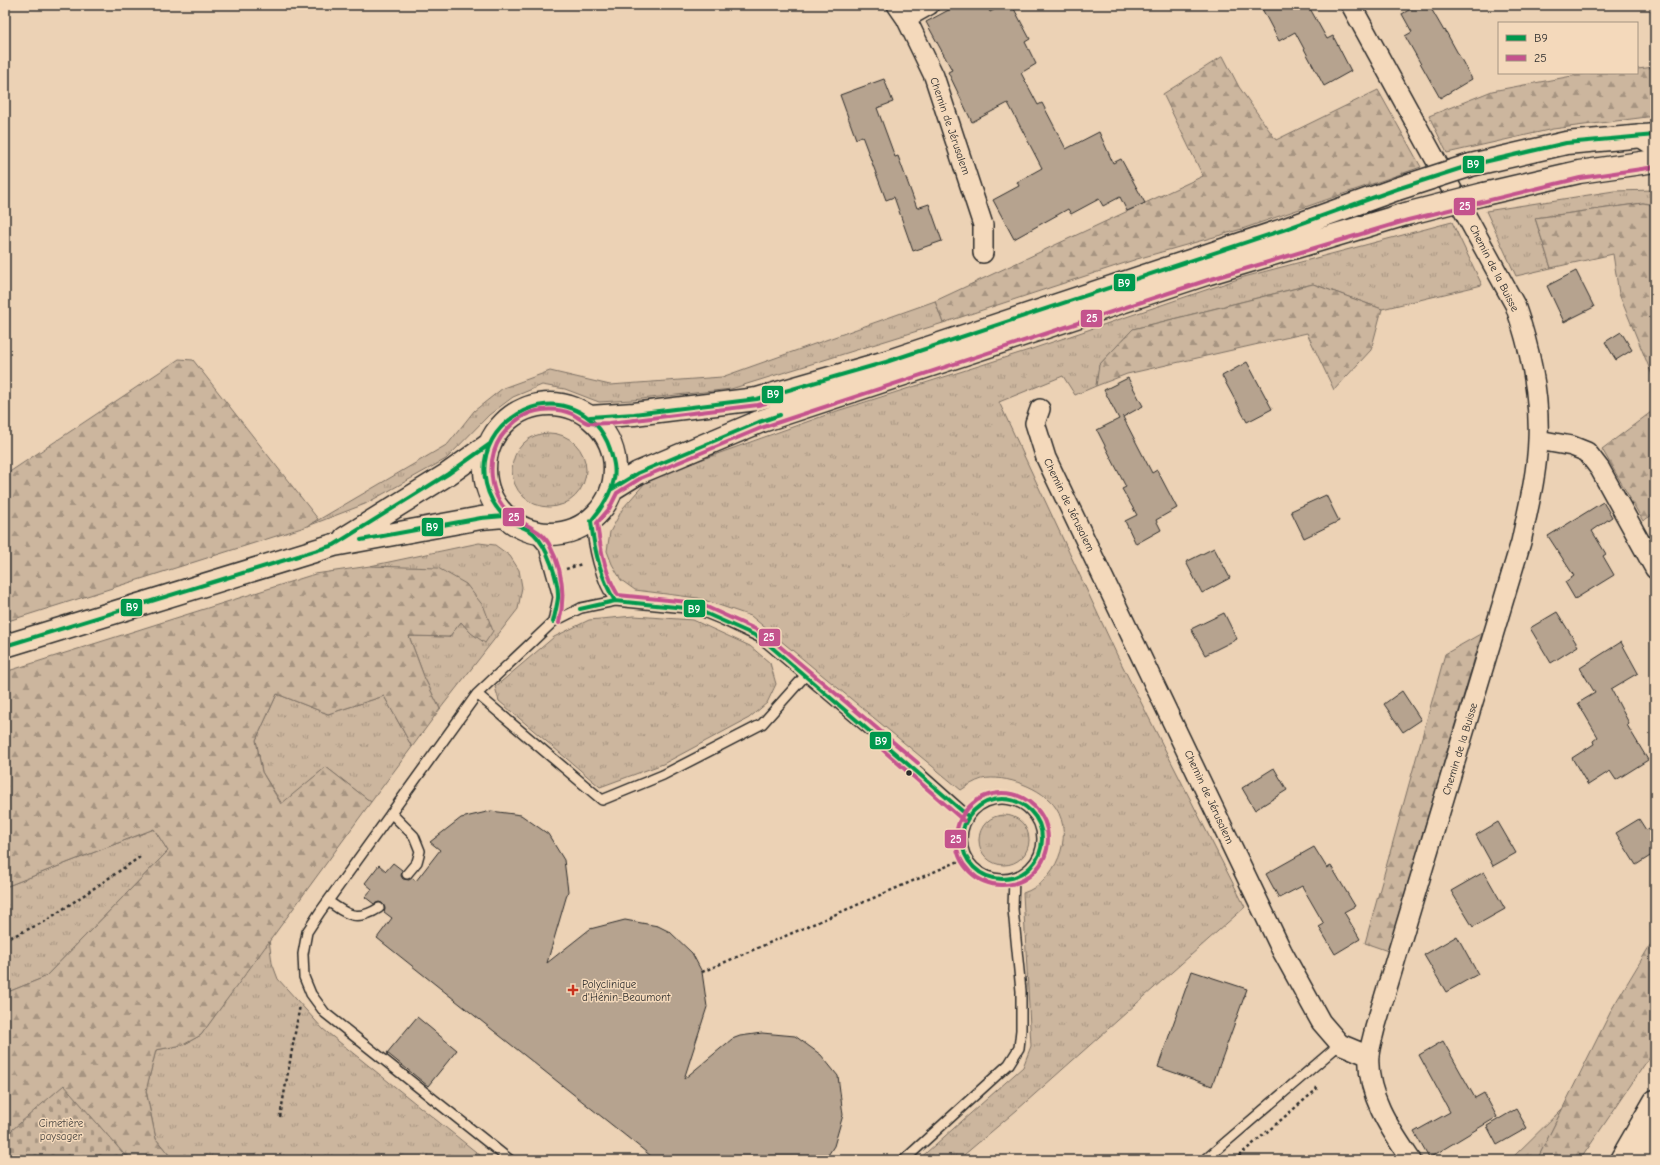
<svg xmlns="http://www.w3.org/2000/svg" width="1660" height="1165" viewBox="0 0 1660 1165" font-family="'Comic Neue',sans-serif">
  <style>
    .grass { fill: url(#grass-tufts); stroke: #7c7064 }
    .forest { fill: url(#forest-firs); stroke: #7c7064 }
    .cemetery { fill: url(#cemetery-stones); stroke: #7c7064 }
    .building { fill: #b6a38f; stroke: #2b2b2b }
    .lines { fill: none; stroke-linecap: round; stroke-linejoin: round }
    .service-casing { stroke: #2b2b2b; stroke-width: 12 }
    .minor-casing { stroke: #2b2b2b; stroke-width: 22 }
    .secondary-casing { stroke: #2b2b2b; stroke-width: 25 }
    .motorway-casing { stroke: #2b2b2b; stroke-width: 25 }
    .path { stroke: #2b2b2b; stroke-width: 2.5; stroke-dasharray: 3 3; stroke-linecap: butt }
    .service { stroke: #f4d9bb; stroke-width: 9 }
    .minor { stroke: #f4d9bb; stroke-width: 19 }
    .secondary { stroke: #f4d9bb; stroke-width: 22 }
    .motorway { stroke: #f4d9bb; stroke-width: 22 }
    .secondary-bridge-casing { stroke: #2b2b2b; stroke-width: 25; stroke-linecap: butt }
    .secondary-bridge { stroke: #f4d9bb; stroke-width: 22 }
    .bus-1-casing { stroke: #f4d9bb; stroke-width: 7 }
    .bus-2-casing { stroke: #f4d9bb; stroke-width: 7 }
    .bus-1 { stroke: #00984d; stroke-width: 4 }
    .bus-2 { stroke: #c4538d; stroke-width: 4 }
    .bus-dot { fill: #2b2b2b; stroke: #f4d9bb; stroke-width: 1.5 }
    .poi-dot { fill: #c8321e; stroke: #f4d9bb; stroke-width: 1.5 }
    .labels { text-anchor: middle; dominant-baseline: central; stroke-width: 3; stroke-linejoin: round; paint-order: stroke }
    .street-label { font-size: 11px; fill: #2b2b2b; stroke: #f4d9bb }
    .poi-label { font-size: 11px; fill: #2b2b2b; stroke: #f4d9bb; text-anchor: start }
    .park-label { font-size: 11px; fill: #4b4742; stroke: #f4d9bb }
    .line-badge { stroke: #f4d9bb; stroke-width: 1.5 }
    .badge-label { font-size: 11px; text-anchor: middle; font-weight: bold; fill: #fff }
  </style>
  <defs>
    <pattern id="grass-tufts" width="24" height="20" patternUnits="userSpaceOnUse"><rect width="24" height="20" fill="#ccb69e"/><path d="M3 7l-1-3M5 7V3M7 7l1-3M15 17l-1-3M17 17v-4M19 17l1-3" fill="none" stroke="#a69481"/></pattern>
    <pattern id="forest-firs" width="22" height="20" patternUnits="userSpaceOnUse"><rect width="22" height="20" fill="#ccb69e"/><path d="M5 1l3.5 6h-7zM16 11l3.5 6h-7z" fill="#a69481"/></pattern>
    <pattern id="cemetery-stones" width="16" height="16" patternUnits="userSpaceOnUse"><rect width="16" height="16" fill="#ccb69e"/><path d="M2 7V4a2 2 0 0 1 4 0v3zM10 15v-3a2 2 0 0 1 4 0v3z" fill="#a69481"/></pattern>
  </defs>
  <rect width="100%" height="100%" fill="#ecd2b5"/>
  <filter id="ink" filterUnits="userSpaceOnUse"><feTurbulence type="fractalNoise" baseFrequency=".025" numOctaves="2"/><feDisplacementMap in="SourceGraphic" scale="8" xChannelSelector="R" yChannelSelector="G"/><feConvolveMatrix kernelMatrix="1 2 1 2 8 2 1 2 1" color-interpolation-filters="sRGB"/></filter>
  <g filter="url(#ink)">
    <path class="grass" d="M1655 190V205L1643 203 1535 218 1551 268 1516 276 1486 211 1614 191Z
      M1452 222 1482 285 1382 309 1313 284 1133 329 1099 365 1096 386 1075 395 1063 376 999 402 1117 655 1245 907 1017 1110 958 1160H918L1023 1067 1031 1046 1023 893C1055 883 1075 837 1056 808 1043 788 1005 774 982 779 975 781 967 786 961 790L751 616 698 598 635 590 621 580 612 564 607 551 610 532 623 508 645 483 675 469 840 410 1029 350 1244 277Z
      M935 301 943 323 731 389 632 400 599 402 565 389 542 385 513 397 489 415 446 459 365 504 308 526 448 444 474 411 503 388 550 371 610 385 722 377Z
      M512 470a37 37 0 1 1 74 0a37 37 0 1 1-74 0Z
      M479 543 495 545 510 556 519 570 522 587 518 609 440 709 425 679 409 636 449 637 461 622 471 633 493 631 370 566Z
      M634 616 693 620 750 646 770 663 776 684 767 703 749 718 663 764 600 787 499 701 495 687 554 637 589 620Z
      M277 694 328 714 384 696 412 747 371 802 326 767 282 804 262 772 256 740Z
      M979 840a25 25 0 1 1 50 0a25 25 0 1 1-50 0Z
      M154 829 168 851 45 977 8 992 5 991V887Z
      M269 939 272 963 278 979 323 1029 486 1160H173L156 1139 146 1090 156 1050 183 1045 201 1035Z
      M1563 1108 1537 1160H1510Z"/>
    <path class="forest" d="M1223 56 1239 87 1276 140 1378 90 1421 167 1242 229 1137 259 943 323 935 301 1203 176 1163 94Z
      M1655 67V116L1553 129 1447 153 1429 116 1492 91 1588 73H1637V69Z
      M1643 203 1655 205V382L1619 294 1613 254 1551 268 1535 218Z
      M1313 284 1382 309 1371 350 1334 390 1307 333 1127 374 1096 386 1099 365 1133 329Z
      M179 359 193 360 318 519 308 526 5 622V475Z
      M1655 409V513L1643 521 1602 449Z
      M370 566 438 568 466 584 484 607 493 631 485 643 471 633 461 622 449 637 409 636 425 679 440 709 412 747 384 696 328 714 277 694 256 740 262 772 281 804 326 767 371 802 201 1035 183 1045 156 1050 146 1091 156 1139 173 1160H129L64 1086 5 1136V991L8 992 45 977 168 851 154 829 5 887V672L315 574Z
      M1482 633 1388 951 1365 943 1445 654Z
      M1655 937V1049L1580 1160H1537L1613 1007Z"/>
    <path class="cemetery" d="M64 1085 129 1160H5V1136Z"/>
    <path class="building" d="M958 5H987L990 12 1003 5H1012L1030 39 1025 42 1036 64 1021 73 1038 105 1042 103 1066 149 1099 132 1113 163 1121 159 1145 203 1127 211 1120 197 1103 206 1099 199 1071 214 1068 209 1014 239 993 200 1019 186 1017 182 1042 168 1008 103 972 122 948 72 952 70 926 22Z
      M1260 5H1308L1327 39 1333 36 1351 71 1324 86 1295 32 1279 41Z
      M1417 5H1429L1444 31 1445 30 1472 79 1440 98 1405 36 1412 32 1402 14Z
      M884 79 893 102 877 108 895 157 898 156 917 208 929 204 942 241 913 251 894 197 886 200 862 136 856 139 840 95Z
      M1576 271 1594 307 1564 322 1547 286Z
      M1621 332 1632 350 1616 360 1605 342Z
      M1247 362 1272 409 1247 422 1222 376Z
      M1128 378 1143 406 1123 417 1152 473 1157 470 1177 508 1156 520 1161 530 1136 544 1125 521 1137 515 1122 489 1126 487 1097 430 1119 419 1104 390Z
      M1326 495 1339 521 1304 538 1291 511Z
      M1603 502 1612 517 1592 531 1606 554 1603 556 1614 575 1575 599 1565 582 1574 576 1548 536Z
      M1214 548 1230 578 1202 593 1186 562Z
      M1557 612 1578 646 1551 663 1530 628Z
      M1224 613 1237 639 1205 655 1191 629Z
      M1621 642 1638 673 1611 689 1629 723 1627 725 1648 760 1616 780 1610 771 1588 785 1572 758 1594 744 1593 741 1598 737 1578 703 1595 693 1580 668Z
      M1402 691 1421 720 1403 732 1384 704Z
      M1274 768 1287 790 1255 810 1242 788Z
      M491 811 521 815 548 834 564 860 568 891 547 963 590 929 625 920 658 926 670 932 692 953 702 972 707 1007 684 1079 732 1039 740 1036 762 1033 795 1036 821 1055 838 1076 843 1115 834 1146 825 1160H656L377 938 392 918 384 912 385 908 382 903 379 902 374 904 365 897 372 889 365 883 379 865 386 871 393 863 402 870 401 876 403 879 409 880 412 878 416 881 440 850 430 842 461 818Z
      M1639 819 1646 830 1655 825V853L1636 865 1616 833Z
      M1498 822 1516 853 1493 866 1476 835Z
      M1314 847 1327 868 1331 866 1355 906 1344 912 1360 939 1335 954 1319 927 1324 924 1302 886 1279 898 1266 874Z
      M1484 872 1505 909 1473 927 1451 891Z
      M1457 936 1478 974 1446 992 1424 955Z
      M1192 971 1247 989 1212 1086 1158 1067Z
      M417 1017 457 1050 428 1086 387 1053Z
      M1443 1041 1475 1098 1484 1093 1497 1117 1429 1158 1414 1132 1450 1112 1419 1055Z
      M1516 1109 1527 1128 1497 1145 1487 1126Z"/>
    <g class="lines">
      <g class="service-casing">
        <path id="service" d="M591 521C593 545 600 581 615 601
          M532 533 544 547 558 597 553 622
          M477 694 602 800 663 775 762 724 804 677
          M962 839a40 40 0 1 1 80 0a40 40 0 1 1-80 0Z
          M391 813 414 836 420 851 417 862 407 874
          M328 901C347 915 357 922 379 908
          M510 1160 325 1013 311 994 304 977 303 954 307 932 320 912 477 694 553 622 581 608 615 601 696 609 723 620 761 638 914 768 968 816
          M904 1160 1009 1064 1019 1048 1021 1030V991L1013 909 1014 877
          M1205 1160 1340 1044"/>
      </g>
      <g class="minor-casing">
        <path id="minor" d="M897 5 906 18 934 76 983 225V253
          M1351 5 1515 305C1530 348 1540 394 1538 440 1537 474 1528 509 1521 542L1375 1028C1373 1037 1370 1046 1369 1055 1366 1094 1390 1129 1411 1160
          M906 18 929 5
          M1040 409 1035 423 1046 458 1282 951 1321 1022 1340 1044 1369 1056
          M1538 440 1572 446 1587 452 1600 469 1655 569"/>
      </g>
      <g class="secondary-casing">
        <path id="secondary" d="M1471 165 1566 143 1655 135
          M1484 194 1579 172 1655 161
          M485 469a65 65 0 1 1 130 0a65 65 0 1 1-130 0Z
          M590 417 634 414 757 399 886 362 1283 230 1397 189
          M612 489 638 473 759 422 1206 274 1406 214
          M345 538 448 474 490 444
          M5 646 334 545 481 518 504 516"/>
      </g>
      <g class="motorway-casing">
        <path id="motorway" d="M1641 136 1655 145
          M1621 1160 1655 1101
          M1639 1160 1655 1137"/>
      </g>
      <path class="path" d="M566 569 582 564
        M5 940 44 922 140 857
        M702 972 966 858
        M280 1117 300 1005
        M1234 1160 1316 1090 1317 1087"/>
      <use href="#service" class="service"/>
      <use href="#minor" class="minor"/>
      <use href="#secondary" class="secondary"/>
      <use href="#motorway" class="motorway"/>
      <g class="secondary-bridge-casing">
        <path id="secondary-bridge" d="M1397 189 1471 165
          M1406 214 1484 194"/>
      </g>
      <use href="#secondary-bridge" class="secondary-bridge"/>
      <g class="bus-1-casing">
        <path id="bus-1" d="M590 417 634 414 757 399 886 362 1283 230 1397 189 1471 165 1566 143 1655 135
          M612 489 638 473 759 422 780 415
          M361 540 481 518 504 516
          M580 609 615 601 696 609 761 638 968 816
          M553 622C555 614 557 606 558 598 559 581 547 546 534 534 528 528 517 526 510 521 485 502 477 468 492 440 498 429 508 420 518 414 554 392 597 410 610 449 613 459 616 468 614 479 611 495 601 509 591 521 594 549 600 577 615 601
          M5 646 334 545 448 474 490 444
          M962 839a40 40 0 1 1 80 0a40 40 0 1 1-80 0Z"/>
      </g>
      <g class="bus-2-casing">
        <path id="bus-2" d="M559 623C566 595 563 570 549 544 540 528 522 525 509 513 489 495 486 459 501 437 511 423 524 412 542 410 552 409 563 410 572 414 578 417 582 421 588 423 595 424 603 423 610 423L758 405 777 400
          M883 750 964 821
          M918 763 764 633 698 603 618 595C605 574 600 548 597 523L609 509 617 493 641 478 761 428 1208 280 1408 220 1580 178 1655 167
          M956 839a46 46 0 1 1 92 0a46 46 0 1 1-92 0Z"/>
      </g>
      <use href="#bus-1" class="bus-1"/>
      <use href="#bus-2" class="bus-2"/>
    </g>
  </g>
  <circle class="bus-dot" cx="909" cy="773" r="3.5"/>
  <path class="poi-dot" d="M571 984h4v4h4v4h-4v4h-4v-4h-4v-4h4z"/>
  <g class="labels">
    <g class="street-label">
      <text transform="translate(950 126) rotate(71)">Chemin de Jérusalem</text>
      <text transform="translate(1494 268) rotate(63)">Chemin de la Buisse</text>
      <text transform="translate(1069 505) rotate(64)">Chemin de Jérusalem</text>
      <text transform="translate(1460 749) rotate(-73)">Chemin de la Buisse</text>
      <text transform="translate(1209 797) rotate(65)">Chemin de Jérusalem</text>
    </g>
    <g class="poi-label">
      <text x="582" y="984">Polyclinique<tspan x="582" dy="13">d'Hénin-Beaumont</tspan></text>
    </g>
    <g class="park-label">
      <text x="61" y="1123">Cimetière<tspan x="61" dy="13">paysager</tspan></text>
    </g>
  </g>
  <g class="line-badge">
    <rect x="1462" y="155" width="23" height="19" rx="4" fill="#00984d"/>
    <rect x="1453" y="197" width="23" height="19" rx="4" fill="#c4538d"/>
    <rect x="1113" y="273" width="23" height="19" rx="4" fill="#00984d"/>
    <rect x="1080" y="309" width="23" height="19" rx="4" fill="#c4538d"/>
    <rect x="761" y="385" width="23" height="19" rx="4" fill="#00984d"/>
    <rect x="502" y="507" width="23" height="20" rx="4" fill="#c4538d"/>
    <rect x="421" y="517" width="23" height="20" rx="4" fill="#00984d"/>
    <rect x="120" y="598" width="23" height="19" rx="4" fill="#00984d"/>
    <rect x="683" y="599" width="23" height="19" rx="4" fill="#00984d"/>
    <rect x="758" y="628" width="23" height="19" rx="4" fill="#c4538d"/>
    <rect x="869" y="731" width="23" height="19" rx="4" fill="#00984d"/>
    <rect x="944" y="829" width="23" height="20" rx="4" fill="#c4538d"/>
  </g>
  <g class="badge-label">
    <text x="1473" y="168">B9</text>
    <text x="1465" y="210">25</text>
    <text x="1124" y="287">B9</text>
    <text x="1092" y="322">25</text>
    <text x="773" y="398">B9</text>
    <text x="514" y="521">25</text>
    <text x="432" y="531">B9</text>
    <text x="132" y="611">B9</text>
    <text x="694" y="613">B9</text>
    <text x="769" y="641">25</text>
    <text x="881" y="745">B9</text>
    <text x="956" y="843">25</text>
  </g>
  <rect width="1660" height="1165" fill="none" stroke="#f4d9bb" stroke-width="20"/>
  <rect x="10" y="10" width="1640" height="1145" fill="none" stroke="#2b2b2b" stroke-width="1.5" filter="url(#ink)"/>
  <rect x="1498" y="22" width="140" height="52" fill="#f4d9bb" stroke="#a49381"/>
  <rect x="1506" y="35" width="20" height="6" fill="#00984d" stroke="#a49381"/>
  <text x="1534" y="42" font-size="12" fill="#2b2b2b">B9</text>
  <rect x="1506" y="55" width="20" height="6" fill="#c4538d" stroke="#a49381"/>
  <text x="1534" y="62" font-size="12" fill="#2b2b2b">25</text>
</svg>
